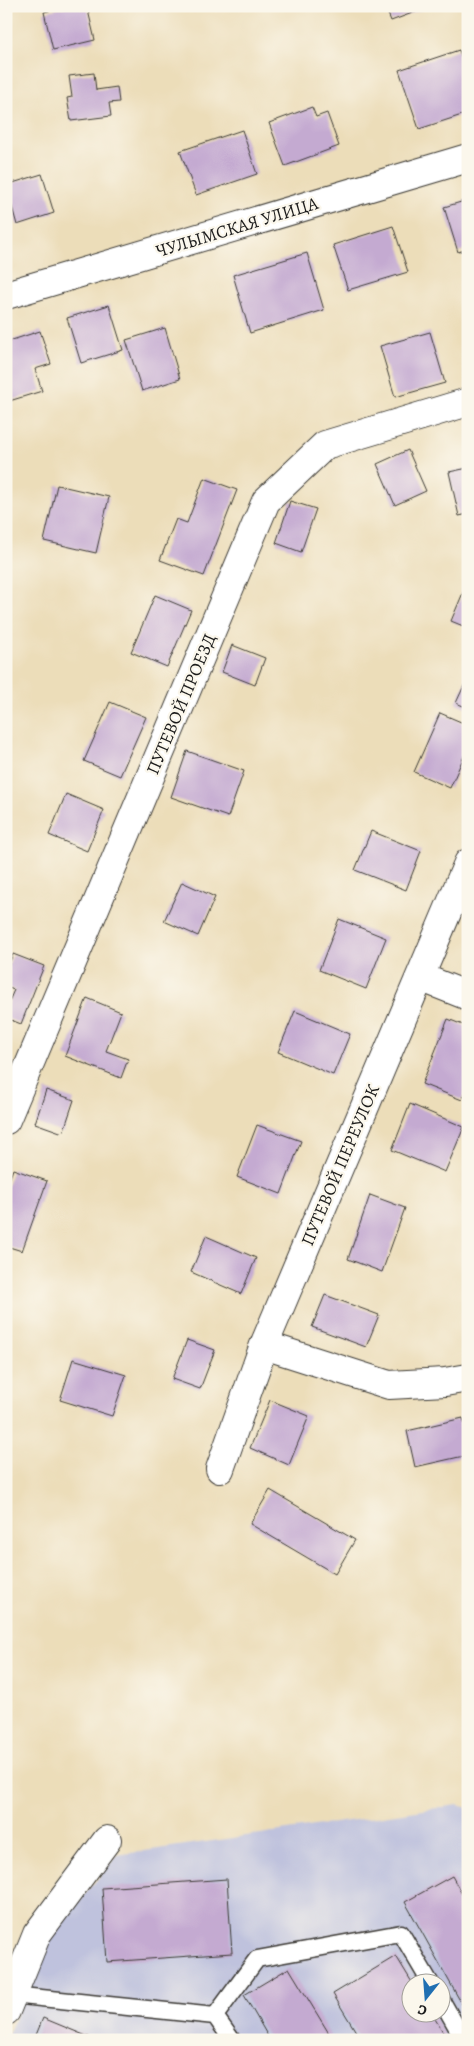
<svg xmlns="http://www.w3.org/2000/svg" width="474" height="2046" viewBox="0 0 474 2046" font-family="Alegreya,serif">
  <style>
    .industrial { fill: #bfc2dd; fill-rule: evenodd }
    .building { fill: #c4aad1 }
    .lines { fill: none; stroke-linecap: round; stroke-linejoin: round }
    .lane-casing { stroke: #3b3934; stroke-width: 19 }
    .street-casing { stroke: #3b3934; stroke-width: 30 }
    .lane { stroke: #fff; stroke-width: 16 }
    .street { stroke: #fff; stroke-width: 28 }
    .labels { text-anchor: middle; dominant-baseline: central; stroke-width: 4.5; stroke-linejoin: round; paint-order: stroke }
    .street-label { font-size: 18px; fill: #1c1c1c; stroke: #fbf7ec }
  </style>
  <rect width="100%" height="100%" fill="#fbf7ec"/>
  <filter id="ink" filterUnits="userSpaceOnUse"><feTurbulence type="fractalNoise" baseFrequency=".02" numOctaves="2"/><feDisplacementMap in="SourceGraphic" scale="10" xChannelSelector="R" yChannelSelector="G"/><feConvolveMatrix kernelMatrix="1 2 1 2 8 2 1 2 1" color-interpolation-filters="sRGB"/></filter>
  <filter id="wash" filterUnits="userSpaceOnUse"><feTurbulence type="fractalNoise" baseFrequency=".0096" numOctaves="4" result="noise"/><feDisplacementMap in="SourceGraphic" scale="20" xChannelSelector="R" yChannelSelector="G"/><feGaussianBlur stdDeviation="1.12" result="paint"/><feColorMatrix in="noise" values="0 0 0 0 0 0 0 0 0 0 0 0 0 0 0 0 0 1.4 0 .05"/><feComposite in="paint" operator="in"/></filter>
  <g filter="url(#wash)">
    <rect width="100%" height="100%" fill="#ecddb9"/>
    <path class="industrial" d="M457 1805 468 1808V2040H6L46 1942 117 1855ZM412 1984H442V2014H412Z"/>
    <g id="blocks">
      <path class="building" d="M69 6H87L95 40 53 50 44 12Z
        M385 6H431L391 21Z
        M459 50 468 77V113L419 129 399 70Z
        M94 73 96 90 117 87 119 102 109 103 111 116 71 121 67 98 72 97 69 76Z
        M312 107 316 117 327 113 339 146 285 166 269 123Z
        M242 130 257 174 196 195 180 151Z
        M42 174 54 213 17 225 6 185Z
        M468 200V249L458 252 444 207Z
        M393 226 408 272 348 290 333 245Z
        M307 253 324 310 250 333 233 275Z
        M109 305 123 350 81 363 67 318Z
        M165 328 180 379 142 391 126 340Z
        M40 331 51 364 35 369 42 391 6 402V342Z
        M430 332 445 383 395 397 380 346Z
        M408 450 426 491 395 505 377 464Z
        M468 468V514L459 516 449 472Z
        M204 478 237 490 204 576 160 560 176 519 187 523Z
        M57 485 109 497 96 553 44 541Z
        M290 501 316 509 301 552 276 543Z
        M468 581V628L451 621Z
        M155 595 191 610 167 667 131 652Z
        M232 645 265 658 255 685 222 672Z
        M468 677V708L456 703Z
        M110 702 146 717 120 776 84 761Z
        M440 713 468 725V747L450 788 414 772Z
        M187 751 244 771 228 817 171 797Z
        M66 794 104 810 87 851 49 835Z
        M371 831 421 851 406 890 355 870Z
        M182 882 215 897 198 936 164 921Z
        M339 919 386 938 366 989 319 970Z
        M13 954 44 966 21 1024 6 1018V1008L14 990 6 987V971Z
        M87 998 121 1012 106 1051 128 1059 121 1078 65 1056Z
        M295 1011 350 1034 333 1075 278 1052Z
        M448 1019 468 1027V1086L462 1100 422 1084Z
        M46 1090 74 1100 63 1133 35 1123Z
        M410 1104 464 1127 445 1172 392 1150Z
        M257 1125 301 1141 281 1194 237 1177Z
        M13 1169 47 1181 22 1251 6 1246V1189Z
        M370 1195 405 1208 382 1272 348 1259Z
        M206 1236 256 1258 241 1294 191 1272Z
        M325 1295 379 1315 366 1347 312 1327Z
        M6 1307 11 1308 7 1322H6Z
        M187 1340 215 1350 200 1389 172 1379Z
        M73 1359 126 1375 112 1416 60 1400Z
        M270 1400 309 1416 289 1465 250 1448Z
        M463 1418 468 1438V1455L415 1467 407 1431Z
        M270 1490 355 1540 335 1574 250 1524Z
        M452 1876 468 1905V2015L405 1902Z
        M227 1879 232 1953 107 1962 102 1888Z
        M396 1956 413 1984H412V2014H432L448 2040H361L333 1994Z
        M289 1968 333 2040H270L244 1995Z
        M43 2018 96 2040H34Z"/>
    </g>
  </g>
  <g filter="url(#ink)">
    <use href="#blocks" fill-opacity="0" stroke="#3b3934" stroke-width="1"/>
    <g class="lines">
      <g class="lane-casing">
        <path id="lane" d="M12 1995 215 2016 232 2040
          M442 2001 464 2040
          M215 2016 257 1959 401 1933 431 1984"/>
      </g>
      <g class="street-casing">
        <path id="street" d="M6 295 468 158
          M420 977 468 996
          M6 1120 266 501 325 445 468 402
          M264 1345 389 1385 445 1382 468 1378
          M220 1469 264 1345 468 863
          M6 2011 37 1934 107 1840"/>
      </g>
      <use href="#lane" class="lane"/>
      <use href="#street" class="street"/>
    </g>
  </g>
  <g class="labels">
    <g class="street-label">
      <text transform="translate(237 227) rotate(-17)">ЧУЛЫМСКАЯ УЛИЦА</text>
      <text transform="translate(181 704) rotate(-67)">ПУТЕВОЙ ПРОЕЗД</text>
      <text transform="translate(340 1165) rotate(-67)">ПУТЕВОЙ ПЕРЕУЛОК</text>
    </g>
  </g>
  <rect width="474" height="2046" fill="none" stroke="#fbf7ec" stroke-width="25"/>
  <g transform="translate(426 1998) rotate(197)"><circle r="24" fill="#fbf7ec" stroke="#a29f99"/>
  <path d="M0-4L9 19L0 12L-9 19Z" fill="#1f6fb2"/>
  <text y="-8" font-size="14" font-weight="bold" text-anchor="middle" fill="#1c1c1c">С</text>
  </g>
</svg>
